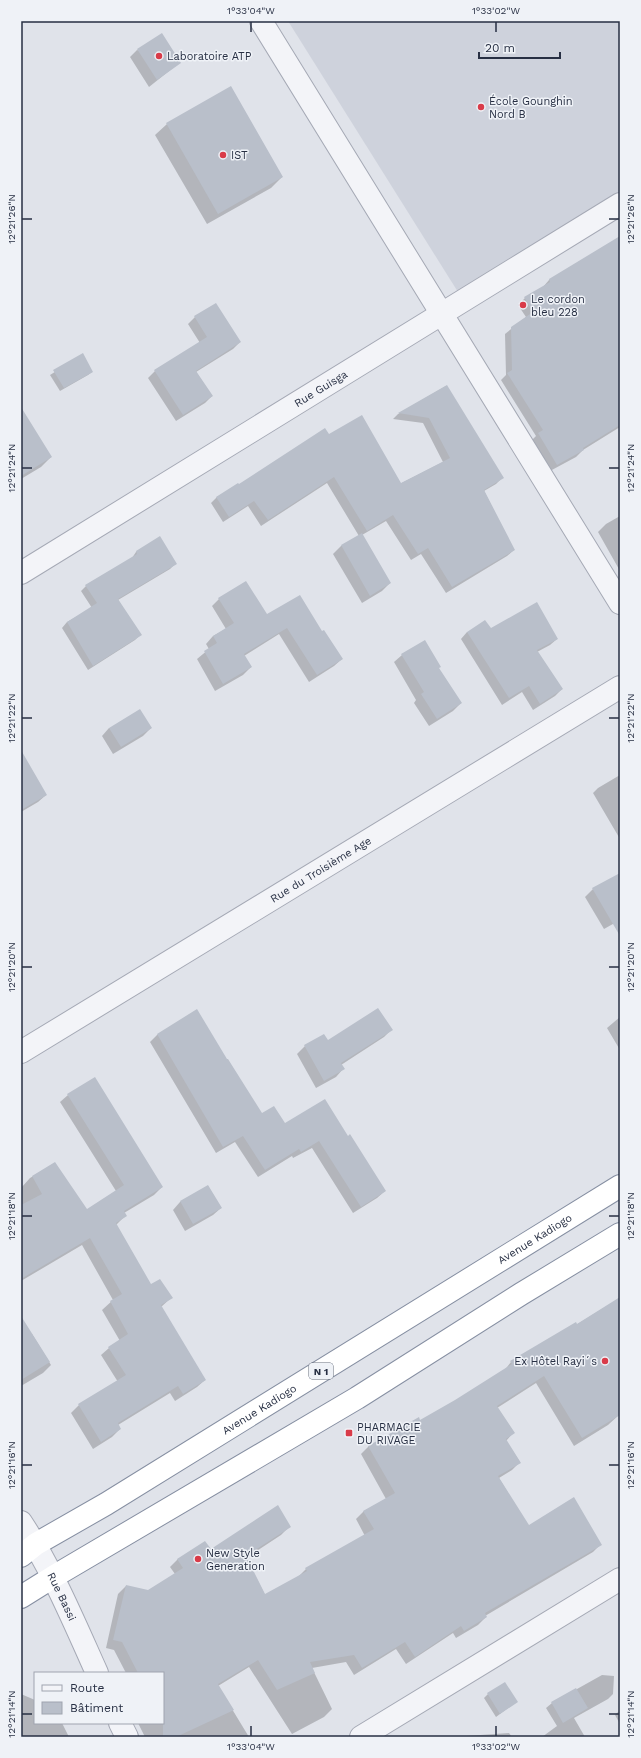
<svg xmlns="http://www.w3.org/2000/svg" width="641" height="1758" viewBox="0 0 641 1758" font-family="'Work Sans',sans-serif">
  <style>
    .built { fill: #ced2dc }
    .shadow { fill: #0003 }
    .building { fill: #b9bfca }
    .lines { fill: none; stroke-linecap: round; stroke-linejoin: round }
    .minor-casing { stroke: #a5a9b5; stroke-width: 24 }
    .trunk-casing { stroke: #868fa2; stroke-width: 24 }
    .minor { stroke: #f3f4f8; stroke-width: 22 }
    .trunk { stroke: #fff; stroke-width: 22 }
    .ticks { fill: none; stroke: #272f43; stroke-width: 1.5 }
    .poi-dot { fill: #d93b49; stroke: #eff2f7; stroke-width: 1.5 }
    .labels { text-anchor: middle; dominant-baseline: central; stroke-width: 3; stroke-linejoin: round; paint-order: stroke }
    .shield { fill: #eff2f7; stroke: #636a79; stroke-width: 1 }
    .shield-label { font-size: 10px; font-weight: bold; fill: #272f43 }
    .poi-label { font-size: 11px; fill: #272f43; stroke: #eff2f7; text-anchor: start }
    .street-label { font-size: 11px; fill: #272f43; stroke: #eff2f7 }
    .neatline { fill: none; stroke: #272f43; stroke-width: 1.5 }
    .ticks-label { font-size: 10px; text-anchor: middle; fill: #272f43 }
  </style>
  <rect width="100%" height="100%" fill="#e0e3ea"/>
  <path class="built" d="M288 21H620V193L458 292Z"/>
  <path class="shadow" d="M137 50 179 63 149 87 130 57Z
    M167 124 282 177 271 188 207 224 155 135Z
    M620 237V427L583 450 576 457 550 471 532 440 536 436 501 380 506 375 505 334 526 317 518 305 525 298 543 287 549 280Z
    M195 317 240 342 233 349 196 372 212 396 205 403 176 421 148 378 155 371 200 343 188 324Z
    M82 355 92 372 88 375 60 391 50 375Z
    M446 386 502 478 496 484 484 491 514 550 507 556 446 593 421 554 411 560 386 521 362 535 390 583 382 591 362 603 333 554 341 546 359 536 327 483 261 526 248 506 223 522 211 503 217 497 328 435 400 484 443 462 423 423 393 419 398 414Z
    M21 435 51 457 41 467 21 479Z
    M620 516V571L598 532 606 524Z
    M159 538 175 564 170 569 118 600 140 635 135 640 88 670 62 628 67 622 92 608 81 591 86 586 132 558 136 552Z
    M219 599 321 632 342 659 334 666 309 682 279 634 244 656 251 667 243 675 215 691 197 659 209 649 206 644 213 636 226 629 212 606Z
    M467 632 557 639 550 645 537 652 562 689 555 696 533 710 522 692 502 705 461 639Z
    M402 655 438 668 461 703 453 711 429 726 414 703 416 700 394 662Z
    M109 728H151L143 736 113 754 102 736Z
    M21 758 46 795 38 802 21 812Z
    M620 775V839L593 793 598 788Z
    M620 874V920L604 929 585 897 593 889Z
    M197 1011 227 1061 262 1115 285 1124 347 1137 385 1191 377 1198 353 1213 312 1148 293 1158 292 1156 258 1177 235 1142 216 1153 150 1042 157 1035Z
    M620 1017V1050L607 1028Z
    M391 1030 384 1037 341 1065 343 1069 336 1077 316 1088 297 1054 305 1046Z
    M68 1095 162 1187 154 1195 124 1213 126 1215 116 1225 150 1286 171 1298 161 1307 205 1380 197 1387 175 1401 170 1393 118 1425 120 1429 112 1437 93 1449 71 1413 79 1405 118 1382 101 1355 109 1348 120 1341 102 1310 113 1300 82 1245 21 1281V1188L30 1178 55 1163 86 1211 116 1191 60 1102Z
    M208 1186 221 1208 213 1215 185 1231 173 1210 180 1202Z
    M620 1298V1414L608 1425 574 1446 536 1383 497 1408 513 1433 506 1441 520 1462 512 1470 499 1478 528 1526 601 1544 593 1552 485 1616 486 1617 478 1625 456 1638 453 1633 406 1664 396 1649 354 1675 346 1662 312 1668 332 1709 324 1717 292 1734 249 1667 218 1686 249 1737H145L138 1723H163V1673H126L114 1650 106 1648 118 1594 126 1586 148 1591 175 1574 170 1567 178 1559 289 1527 281 1535 246 1558 265 1595 298 1577 306 1569 365 1536 356 1519 364 1511 386 1499 361 1454 369 1446 420 1421 455 1401 504 1371 511 1362 576 1325Z
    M32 1334 51 1365 43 1373 21 1386V1337Z
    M602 1675 614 1676 613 1694 608 1699 574 1718 585 1737H542L557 1726 546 1708 552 1703Z
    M21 1694 35 1700V1723H62L69 1737H21Z
    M488 1694 516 1702 496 1717 484 1698Z
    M620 1710V1724L615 1715Z
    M509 1733 512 1737H465L466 1736Z"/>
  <path class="building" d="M162 33 181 63 157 80 137 49Z
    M231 86 283 177 218 214 166 123Z
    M620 236V425L583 448 584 450 557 465 538 433 543 430 507 373 512 370 511 327 533 312 524 297 550 282 549 279Z
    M216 303 241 342 196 371 213 396 183 415 154 370 207 337 194 316Z
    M83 353 93 372 64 388 53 370Z
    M447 385 504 478 484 490 515 550 452 587 428 548 418 554 393 515 367 531 334 477 268 520 254 501 229 517 216 497 238 483 239 484 325 428 329 434 362 415 401 483 450 458 429 418 398 413Z
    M21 407 52 457 21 476Z
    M362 533 391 583 370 596 341 545Z
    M160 536 177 564 118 599 142 635 93 666 67 622 97 603 85 585 137 554 136 551Z
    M246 581 267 614 300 595 322 631 324 630 343 659 317 675 287 628 244 654 252 667 223 684 204 651 217 643 213 636 234 623 218 598Z
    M537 602 558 639 537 650 563 689 540 704 529 686 509 698 467 632 485 620 491 628Z
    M425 640 441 667 439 668 462 703 437 719 421 694 424 692 401 654Z
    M140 709 152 728 121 747 109 728Z
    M21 750 47 795 21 810Z
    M620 873V936L592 888Z
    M378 1008 393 1030 341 1063 345 1069 324 1081 304 1045 324 1034 328 1040Z
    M197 1009 227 1059H228L262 1113 274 1106 285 1123 325 1099 348 1136 350 1134 386 1191 361 1207 319 1141 301 1152 299 1149 265 1170 243 1136 223 1147 157 1034Z
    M95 1077 163 1187 124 1211 127 1216 116 1223 151 1284 160 1279 173 1298 161 1305 206 1380 183 1394 178 1386 118 1423 121 1429 101 1442 78 1404 126 1375 108 1347 128 1334 110 1301 122 1294 90 1238 21 1279V1205L42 1194 32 1176 55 1162 87 1209 124 1185 67 1094Z
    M208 1185 222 1208 193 1224 180 1201Z
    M620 1297V1415L582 1438 544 1376 497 1406 515 1433 506 1439 521 1463 498 1476 529 1525 574 1497 602 1545 485 1613 487 1617 464 1631 461 1626 415 1657 405 1642 362 1668 354 1655 310 1662 315 1673 277 1690 258 1660 218 1684 234 1710 176 1737H163V1673H138L122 1642 113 1640 126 1585 148 1590 183 1568 177 1559 205 1541 211 1549 278 1505 291 1527 246 1556 265 1594 307 1571 305 1568 374 1529 363 1511 395 1493 368 1446 419 1417 420 1420 455 1400 512 1364 510 1361 576 1322 577 1324Z
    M21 1316 50 1362 21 1380Z
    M505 1682 518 1702 500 1714 487 1693Z
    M576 1688 588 1708 563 1723 551 1702Z"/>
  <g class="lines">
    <g class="minor-casing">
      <g id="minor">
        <path d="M261 21 620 603"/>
        <path id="s1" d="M21 573 620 204"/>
        <path id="s2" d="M21 1052 620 687"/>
        <path id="s3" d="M21 1522C52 1569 74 1622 97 1673"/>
        <path d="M120 1723 127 1737"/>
        <path d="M361 1737 620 1579"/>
      </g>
    </g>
    <g class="trunk-casing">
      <g id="trunk">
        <path id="s4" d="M21 1556 36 1544 106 1504 620 1186"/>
        <path d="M21 1597 53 1577 357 1398 521 1294 620 1234"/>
      </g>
    </g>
    <use href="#minor" class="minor"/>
    <use href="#trunk" class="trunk"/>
  </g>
  <path class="ticks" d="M251 22V32M496 22V32M22 219H32M609 219H619M22 468H32M609 468H619M22 718H32M609 718H619M22 967H32M609 967H619M22 1216H32M609 1216H619M22 1465H32M609 1465H619M22 1714H32M609 1714H619M251 1726V1736M496 1726V1736"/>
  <g class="poi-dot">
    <circle cx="159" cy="56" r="4"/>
    <circle cx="481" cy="107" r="4"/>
    <circle cx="223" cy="155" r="4"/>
    <circle cx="523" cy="305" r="4"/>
    <circle cx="605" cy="1361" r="4"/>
    <rect x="345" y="1429" width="8" height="8" rx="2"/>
    <circle cx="198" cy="1559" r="4"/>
  </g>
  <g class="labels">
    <rect class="shield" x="309" y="1363" width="24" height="16" rx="3"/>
    <g class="shield-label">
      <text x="321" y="1371">N 1</text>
    </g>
    <g class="poi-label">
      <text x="167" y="56">Laboratoire ATP</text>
      <text x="489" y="101">École Gounghin<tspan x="489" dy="13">Nord B</tspan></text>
      <text x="231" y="155">IST</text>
      <text x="531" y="299">Le cordon<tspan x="531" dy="13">bleu 228</tspan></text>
      <text x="597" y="1361" text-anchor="end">Ex Hôtel Rayi´s</text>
      <text x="357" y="1427">PHARMACIE<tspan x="357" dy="13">DU RIVAGE</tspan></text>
      <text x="206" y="1553">New Style<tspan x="206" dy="13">Generation</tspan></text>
    </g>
    <g class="street-label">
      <text stroke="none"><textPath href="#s1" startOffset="352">Rue Guisga</textPath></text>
      <text stroke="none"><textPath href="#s2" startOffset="351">Rue du Troisième Age</textPath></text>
      <text stroke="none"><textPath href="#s4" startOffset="604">Avenue Kadiogo</textPath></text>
      <text stroke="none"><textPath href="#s4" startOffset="280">Avenue Kadiogo</textPath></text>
      <text stroke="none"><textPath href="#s3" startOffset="85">Rue Bassi</textPath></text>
    </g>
  </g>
  <rect width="641" height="1758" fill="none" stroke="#eff2f7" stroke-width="44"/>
  <rect x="34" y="1672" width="130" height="52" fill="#eff2f7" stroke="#9fa4af"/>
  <rect x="42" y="1685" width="20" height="6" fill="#f3f4f8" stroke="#9fa4af"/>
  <text x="70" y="1692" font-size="12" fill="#272f43">Route</text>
  <rect x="42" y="1702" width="20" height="12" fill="#b9bfca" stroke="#9fa4af"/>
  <text x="70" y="1712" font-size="12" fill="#272f43">Bâtiment</text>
  <path d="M479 52v6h81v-6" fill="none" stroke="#272f43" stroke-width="2"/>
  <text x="485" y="52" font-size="12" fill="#272f43" stroke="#eff2f7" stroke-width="3" paint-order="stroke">20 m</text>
  <rect x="22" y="22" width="597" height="1714" class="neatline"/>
  <g class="ticks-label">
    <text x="251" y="14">1°33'04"W</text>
    <text x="496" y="14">1°33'02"W</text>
    <text transform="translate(11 219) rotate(-90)" y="4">12°21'26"N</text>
    <text transform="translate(630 219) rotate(-90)" y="4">12°21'26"N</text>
    <text transform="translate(11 468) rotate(-90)" y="4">12°21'24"N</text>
    <text transform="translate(630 468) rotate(-90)" y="4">12°21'24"N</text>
    <text transform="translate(11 718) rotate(-90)" y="4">12°21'22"N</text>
    <text transform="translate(630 718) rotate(-90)" y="4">12°21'22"N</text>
    <text transform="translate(11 967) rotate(-90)" y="4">12°21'20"N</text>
    <text transform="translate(630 967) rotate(-90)" y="4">12°21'20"N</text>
    <text transform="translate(11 1216) rotate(-90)" y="4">12°21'18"N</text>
    <text transform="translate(630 1216) rotate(-90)" y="4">12°21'18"N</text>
    <text transform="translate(11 1465) rotate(-90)" y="4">12°21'16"N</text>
    <text transform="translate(630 1465) rotate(-90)" y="4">12°21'16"N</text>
    <text transform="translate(11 1714) rotate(-90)" y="4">12°21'14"N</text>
    <text transform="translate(630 1714) rotate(-90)" y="4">12°21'14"N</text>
    <text x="251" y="1750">1°33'04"W</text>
    <text x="496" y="1750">1°33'02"W</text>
  </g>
</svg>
